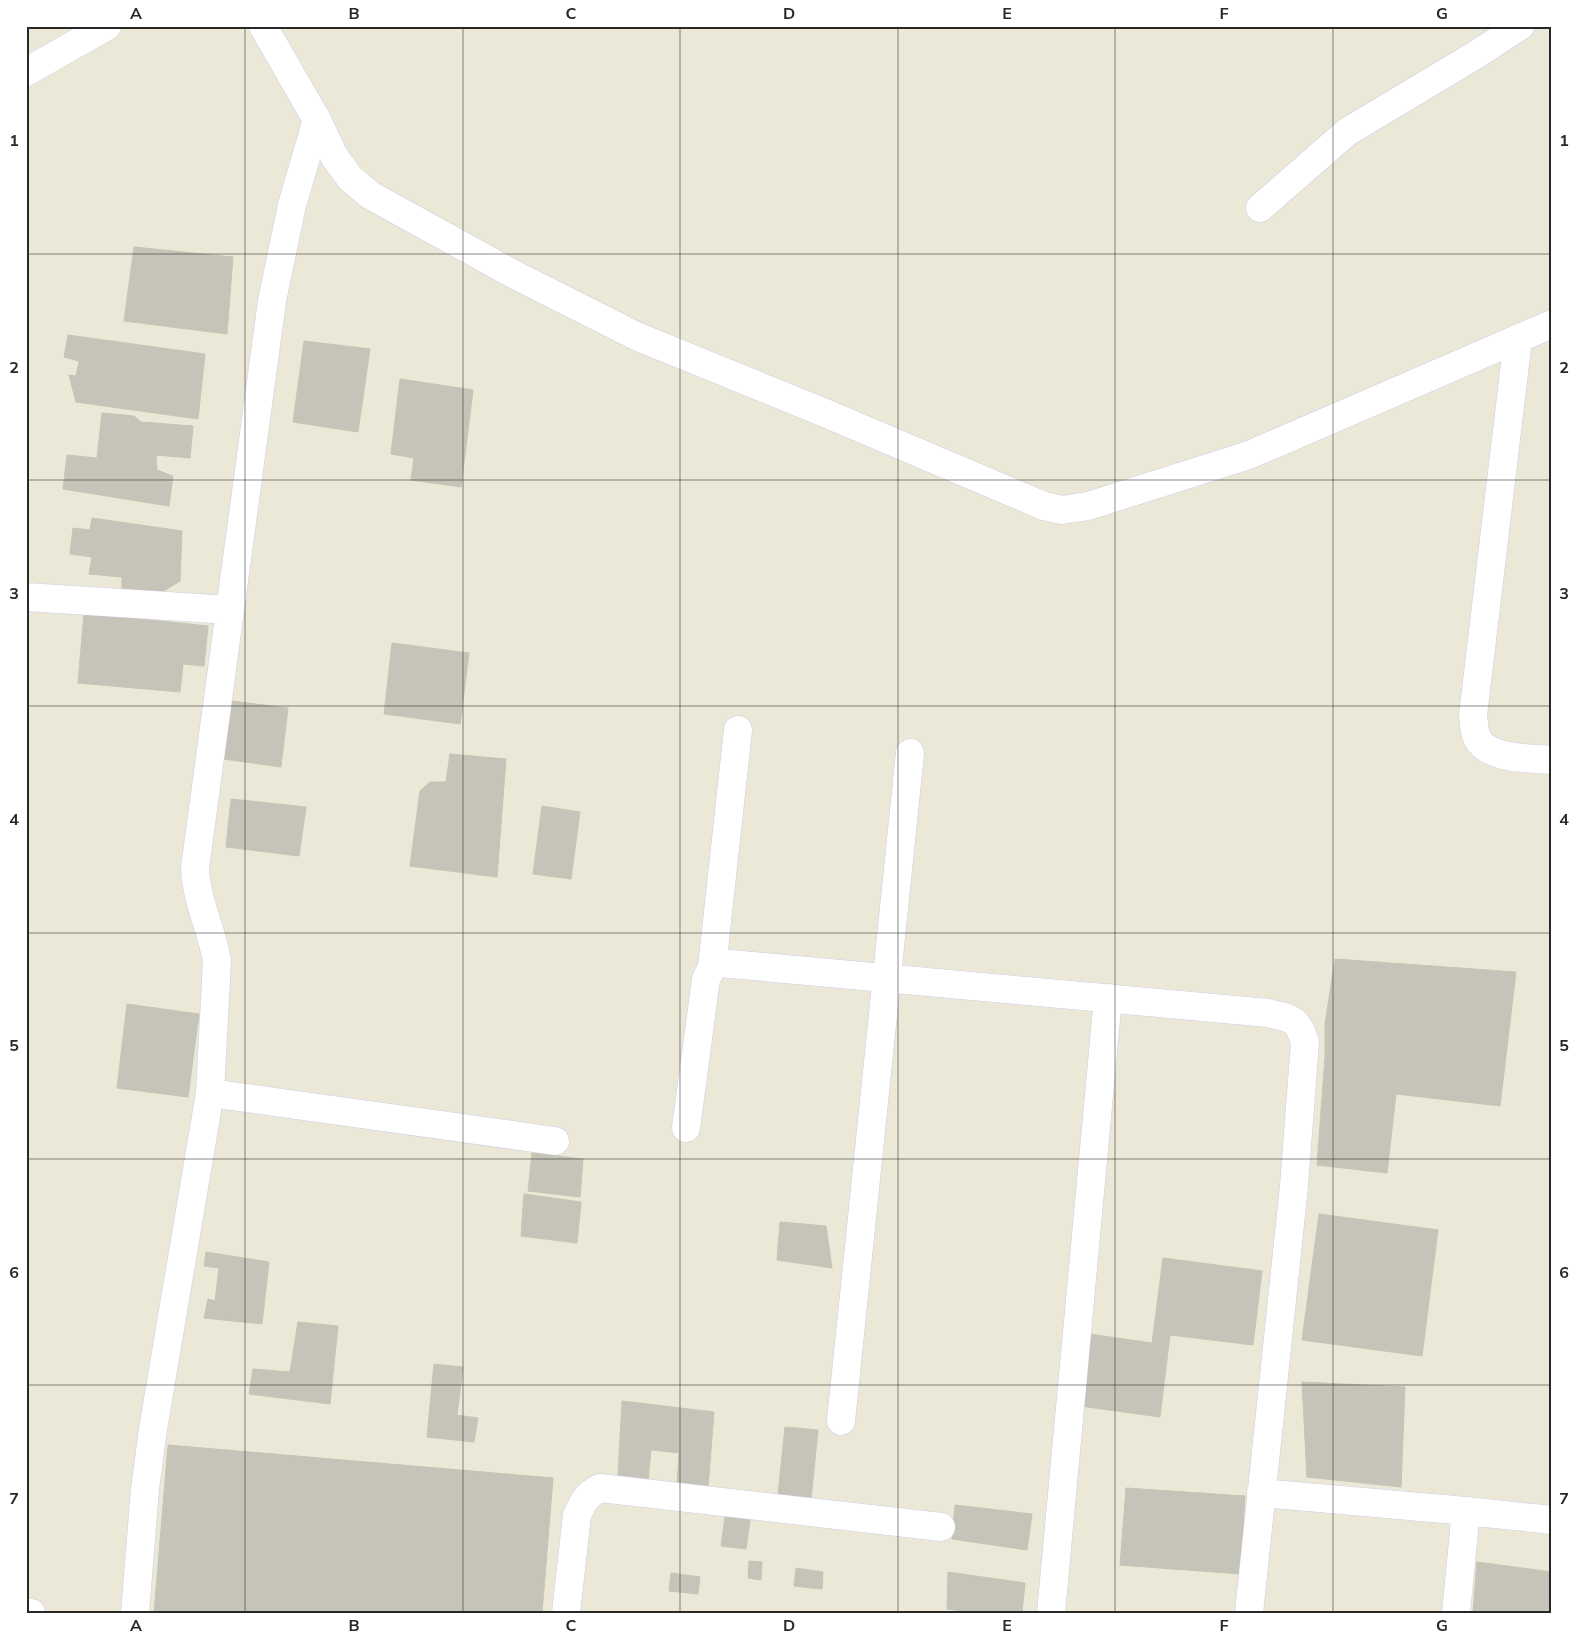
<svg xmlns="http://www.w3.org/2000/svg" width="1578" height="1639" viewBox="0 0 1578 1639" font-family="Mulish,sans-serif">
  <style>
    .building { fill: #c6c4b8; stroke: #c6c4b2 }
    .lines { fill: none; stroke-linecap: round; stroke-linejoin: round }
    .minor-casing { stroke: #cecde2; stroke-width: 29 }
    .minor { stroke: #fff; stroke-width: 28 }
    .grid { fill: none; stroke: #282828; stroke-width: 1; stroke-opacity: 0.55 }
    .neatline { fill: none; stroke: #282828; stroke-width: 2 }
    .grid-label { font-size: 16px; text-anchor: middle; font-weight: bold; fill: #282828 }
  </style>
  <rect width="100%" height="100%" fill="#ebe8d8"/>
  <path class="building" d="M134 247 233 257 227 334 124 321Z
    M68 335 205 354 198 419 76 402 69 375 76 376 79 361 64 357Z
    M304 341 370 349 358 432 293 422Z
    M400 379 473 390 461 487 411 480 414 458 391 454Z
    M102 413 134 416 141 422 193 426 190 458 156 455 157 470 173 476 169 506 63 489 67 455 97 458Z
    M92 518 182 531 180 581 157 595 122 589V577L89 574 92 557 70 554 73 528 90 530Z
    M84 613 208 626 204 666 183 664 180 692 78 683Z
    M392 643 469 653 460 724 384 714Z
    M223 700 288 708 281 767 216 758Z
    M450 754 506 759 497 877 410 866 420 791 430 782H446Z
    M231 799 306 807 299 856 226 847Z
    M542 806 580 812 571 879 533 874Z
    M1335 959 1516 972 1500 1106 1396 1094 1387 1173 1317 1165 1325 1057V1024Z
    M127 1004 199 1014 188 1097 117 1088Z
    M532 1153 583 1159 580 1197 528 1191Z
    M524 1194 581 1202 577 1243 521 1236Z
    M1319 1214 1438 1230 1422 1356 1302 1340Z
    M780 1222 826 1226 832 1268 777 1260Z
    M206 1252 269 1262 262 1324 204 1318 208 1299 215 1301 219 1268 204 1266Z
    M1163 1258 1262 1271 1253 1345 1170 1335 1160 1417 1080 1406 1089 1334 1152 1343Z
    M298 1322 338 1326 330 1404 249 1394 253 1369 290 1372Z
    M434 1364 463 1367 457 1415 478 1418 474 1442 427 1437Z
    M1302 1382 1405 1387 1401 1487 1307 1477Z
    M622 1401 714 1412 708 1488 677 1483 679 1453 651 1450 648 1480 618 1476Z
    M785 1427 818 1430 811 1499 778 1495Z
    M168 1445 553 1478 542 1613H154Z
    M1126 1488 1245 1496 1240 1574 1120 1565Z
    M955 1505 1032 1514 1027 1550 952 1539Z
    M726 1510 751 1513 746 1549 721 1546Z
    M749 1561 762 1562 761 1580 748 1578Z
    M1477 1562 1552 1572V1613H1473Z
    M796 1568 823 1572 822 1589 794 1586Z
    M948 1572 1025 1583 1022 1613H980L947 1609Z
    M671 1573 700 1577 698 1594 669 1591Z"/>
  <g class="lines">
    <g class="minor-casing">
      <path id="minor" d="M263 26 317 120 334 156 350 178 370 195 515 275 636 336 825 413 1044 506 1062 510 1088 506 1249 455 1552 324
        M26 72 107 26
        M1260 208 1347 132 1474 56 1520 26
        M1518 339 1473 715C1474 721 1474 729 1476 735 1485 760 1529 758 1552 760
        M26 597 230 610
        M712 967 738 730
        M210 1093 555 1141
        M686 1128 706 979 712 967 720 963 1268 1013C1292 1019 1297 1017 1305 1042L1294 1186 1249 1613
        M841 1421 910 753
        M1261 1493 1466 1511 1552 1520
        M26 1612 31 1613
        M135 1613 145 1489 153 1429 210 1093 217 961C212 930 196 900 195 868L272 301 292 205 317 120
        M566 1613 577 1515C583 1502 587 1494 600 1488L941 1527
        M1051 1613 1108 998
        M1456 1613 1466 1511"/>
    </g>
    <use href="#minor" class="minor"/>
  </g>
  <path class="grid" d="M245 26V1613M463 26V1613M680 26V1613M898 26V1613M1115 26V1613M1333 26V1613M26 254H1552M26 480H1552M26 706H1552M26 933H1552M26 1159H1552M26 1385H1552"/>
  <rect width="1578" height="1639" fill="none" stroke="#ffffff" stroke-width="55"/>
  <rect x="28" y="28" width="1522" height="1584" class="neatline"/>
  <g class="grid-label">
    <text x="136" y="19">A</text>
    <text x="354" y="19">B</text>
    <text x="571" y="19">C</text>
    <text x="789" y="19">D</text>
    <text x="1007" y="19">E</text>
    <text x="1224" y="19">F</text>
    <text x="1442" y="19">G</text>
    <text x="14" y="146">1</text>
    <text x="1564" y="146">1</text>
    <text x="14" y="373">2</text>
    <text x="1564" y="373">2</text>
    <text x="14" y="599">3</text>
    <text x="1564" y="599">3</text>
    <text x="14" y="825">4</text>
    <text x="1564" y="825">4</text>
    <text x="14" y="1051">5</text>
    <text x="1564" y="1051">5</text>
    <text x="14" y="1278">6</text>
    <text x="1564" y="1278">6</text>
    <text x="14" y="1504">7</text>
    <text x="1564" y="1504">7</text>
    <text x="136" y="1631">A</text>
    <text x="354" y="1631">B</text>
    <text x="571" y="1631">C</text>
    <text x="789" y="1631">D</text>
    <text x="1007" y="1631">E</text>
    <text x="1224" y="1631">F</text>
    <text x="1442" y="1631">G</text>
  </g>
</svg>
